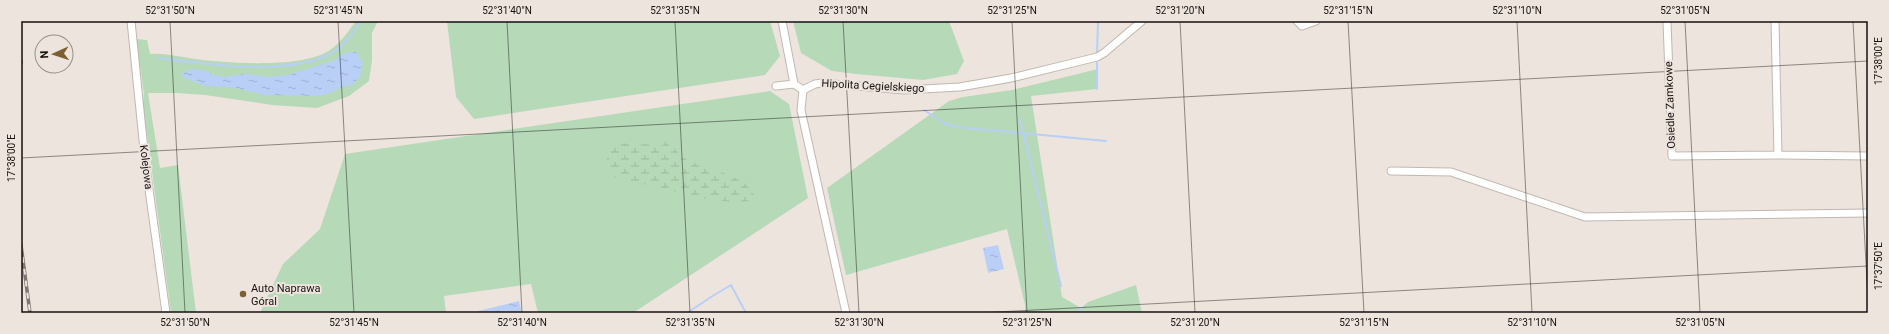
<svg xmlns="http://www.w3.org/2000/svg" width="1889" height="334" viewBox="0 0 1889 334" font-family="Roboto,sans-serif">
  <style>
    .green { fill: #b6d9b8 }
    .wetland { fill: url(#wetland-marsh) }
    .water { fill: url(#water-ripples) }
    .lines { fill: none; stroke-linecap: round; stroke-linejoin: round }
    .stream { stroke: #b9cff6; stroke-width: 2 }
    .street-casing { stroke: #c1b7b1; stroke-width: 9 }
    .street { stroke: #fff; stroke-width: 7 }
    .rail-casing { stroke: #7d7672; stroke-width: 3.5 }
    .rail { stroke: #eee4de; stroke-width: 2; stroke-dasharray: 6; stroke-linecap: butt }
    .ticks { fill: none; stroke: #14110f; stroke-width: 1; stroke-opacity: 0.45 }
    .poi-dot { fill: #7d5f33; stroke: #eee4de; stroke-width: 1.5 }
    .labels { text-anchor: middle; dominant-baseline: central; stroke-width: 4; stroke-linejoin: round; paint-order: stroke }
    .street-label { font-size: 11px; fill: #14110f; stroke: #eee4de }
    .poi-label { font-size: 11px; fill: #14110f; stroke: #eee4de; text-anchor: start }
    .neatline { fill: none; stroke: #14110f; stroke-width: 1.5 }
    .ticks-label { font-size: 10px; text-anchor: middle; fill: #14110f }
  </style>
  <defs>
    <pattern id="wetland-marsh" width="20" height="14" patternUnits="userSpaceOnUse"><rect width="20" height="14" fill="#b6d9b8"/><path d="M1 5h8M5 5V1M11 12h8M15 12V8" fill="none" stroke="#9cb99d"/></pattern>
    <pattern id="water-ripples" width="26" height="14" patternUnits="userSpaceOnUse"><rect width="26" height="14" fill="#b9cff6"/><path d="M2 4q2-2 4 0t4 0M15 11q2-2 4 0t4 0" fill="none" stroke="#9eb1d2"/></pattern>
  </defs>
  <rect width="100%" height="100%" fill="#eee4de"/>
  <path class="green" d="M356 21H378L372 33V60L369 81 349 96 317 108 272 105 205 95 177 93H148L160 168 178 165 196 313H171L143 104 144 93 136 39 147 40 150 54C165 53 180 57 195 59 227 63 303 69 330 50 341 42 348 32 356 21Z
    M447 21H770L780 56 765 75 474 119 456 97Z
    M793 21H949L964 61 957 74 923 80 856 74 832 71 801 53Z
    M1098 69 1097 89 1031 96 1062 297 1081 308 1088 302 1136 285 1142 313H1025V305L1007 229 846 275 827 188 949 101 963 97 1012 90Z
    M770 91 789 104 808 198 633 313H538L531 284 444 296 446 313H260L283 264 320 229 345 154Z"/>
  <path class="wetland" d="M667 132C671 142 675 152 684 158 704 170 753 174 756 201L731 202 699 198 659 187 619 180 607 170V148L611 143 664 145Z"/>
  <path class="water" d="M351 52H356L363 63 360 77 352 85 342 87 333 92 319 96 264 95 236 88 205 86 182 77 183 72 193 69 207 71 213 75 224 77 246 74 268 77 288 75 335 60 342 54Z
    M998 245 1004 269 988 273 983 248Z
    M519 301 522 313H479L478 311Z"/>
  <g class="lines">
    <path class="stream" d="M1097 54 1098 21
      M159 58C206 64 288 76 330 54 343 48 353 33 361 21
      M1097 58V89
      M924 110 944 123 956 127 1106 141
      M1020 120 1061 286
      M687 313 711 297 731 285 746 313
      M1081 313V308"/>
    <g class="street-casing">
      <path id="street" d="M131 21 145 160 166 313
        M782 21 794 84 803 90
        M1297 21 1302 26 1316 21
        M1667 21 1672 156 1778 155 1868 156
        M1775 21 1778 155
        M776 86 794 84
        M1391 171 1451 172 1585 217 1868 213
        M846 313 801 110 803 90 815 84 822 83 904 90 960 87 1011 78 1097 57 1104 53 1142 21"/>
    </g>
    <use href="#street" class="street"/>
    <g class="rail-casing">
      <path id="rail" d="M21 61V63
        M21 245 30 313"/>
    </g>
    <use href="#rail" class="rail"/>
  </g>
  <path class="ticks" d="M170 21 185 313M338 21 354 313M507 21 522 313M675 21 690 313M843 21 859 313M1012 21 1027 313M1180 21 1195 313M1348 21 1364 313M1517 21 1532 313M1685 21 1700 313M1853 21 1868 301M21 158 1868 61M978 313 1868 266"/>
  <circle class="poi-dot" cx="243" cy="294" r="4"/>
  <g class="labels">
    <g class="street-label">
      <text transform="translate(873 86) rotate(3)">Hipolita Cegielskiego</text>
      <text transform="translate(1670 105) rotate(-92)">Osiedle Zamkowe</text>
      <text transform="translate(146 167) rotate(83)">Kolejowa</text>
    </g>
    <g class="poi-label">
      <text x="251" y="288">Auto Naprawa<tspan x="251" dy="13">Góral</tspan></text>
    </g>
  </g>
  <rect width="1889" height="334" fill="none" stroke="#eee4de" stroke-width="44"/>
  <g transform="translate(54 54) rotate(267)"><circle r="19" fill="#eee4de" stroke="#97908b"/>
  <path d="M0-3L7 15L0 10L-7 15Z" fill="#7d5f33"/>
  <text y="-6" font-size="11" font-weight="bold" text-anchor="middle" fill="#14110f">N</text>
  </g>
  <rect x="22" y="22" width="1845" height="290" class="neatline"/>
  <g class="ticks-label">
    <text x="170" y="14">52°31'50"N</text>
    <text x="338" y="14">52°31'45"N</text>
    <text x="507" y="14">52°31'40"N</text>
    <text x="675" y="14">52°31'35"N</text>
    <text x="843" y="14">52°31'30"N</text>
    <text x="1012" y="14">52°31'25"N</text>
    <text x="1180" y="14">52°31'20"N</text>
    <text x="1348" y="14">52°31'15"N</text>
    <text x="1517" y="14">52°31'10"N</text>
    <text x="1685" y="14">52°31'05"N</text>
    <text transform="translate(1878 61) rotate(-90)" y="4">17°38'00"E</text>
    <text transform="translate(11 158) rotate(-90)" y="4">17°38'00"E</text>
    <text transform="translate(1878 266) rotate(-90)" y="4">17°37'50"E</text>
    <text x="185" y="326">52°31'50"N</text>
    <text x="354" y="326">52°31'45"N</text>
    <text x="522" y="326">52°31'40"N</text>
    <text x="690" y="326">52°31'35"N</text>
    <text x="859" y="326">52°31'30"N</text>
    <text x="1027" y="326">52°31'25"N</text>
    <text x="1195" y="326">52°31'20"N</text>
    <text x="1364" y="326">52°31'15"N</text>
    <text x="1532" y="326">52°31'10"N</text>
    <text x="1700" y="326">52°31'05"N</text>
  </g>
</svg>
